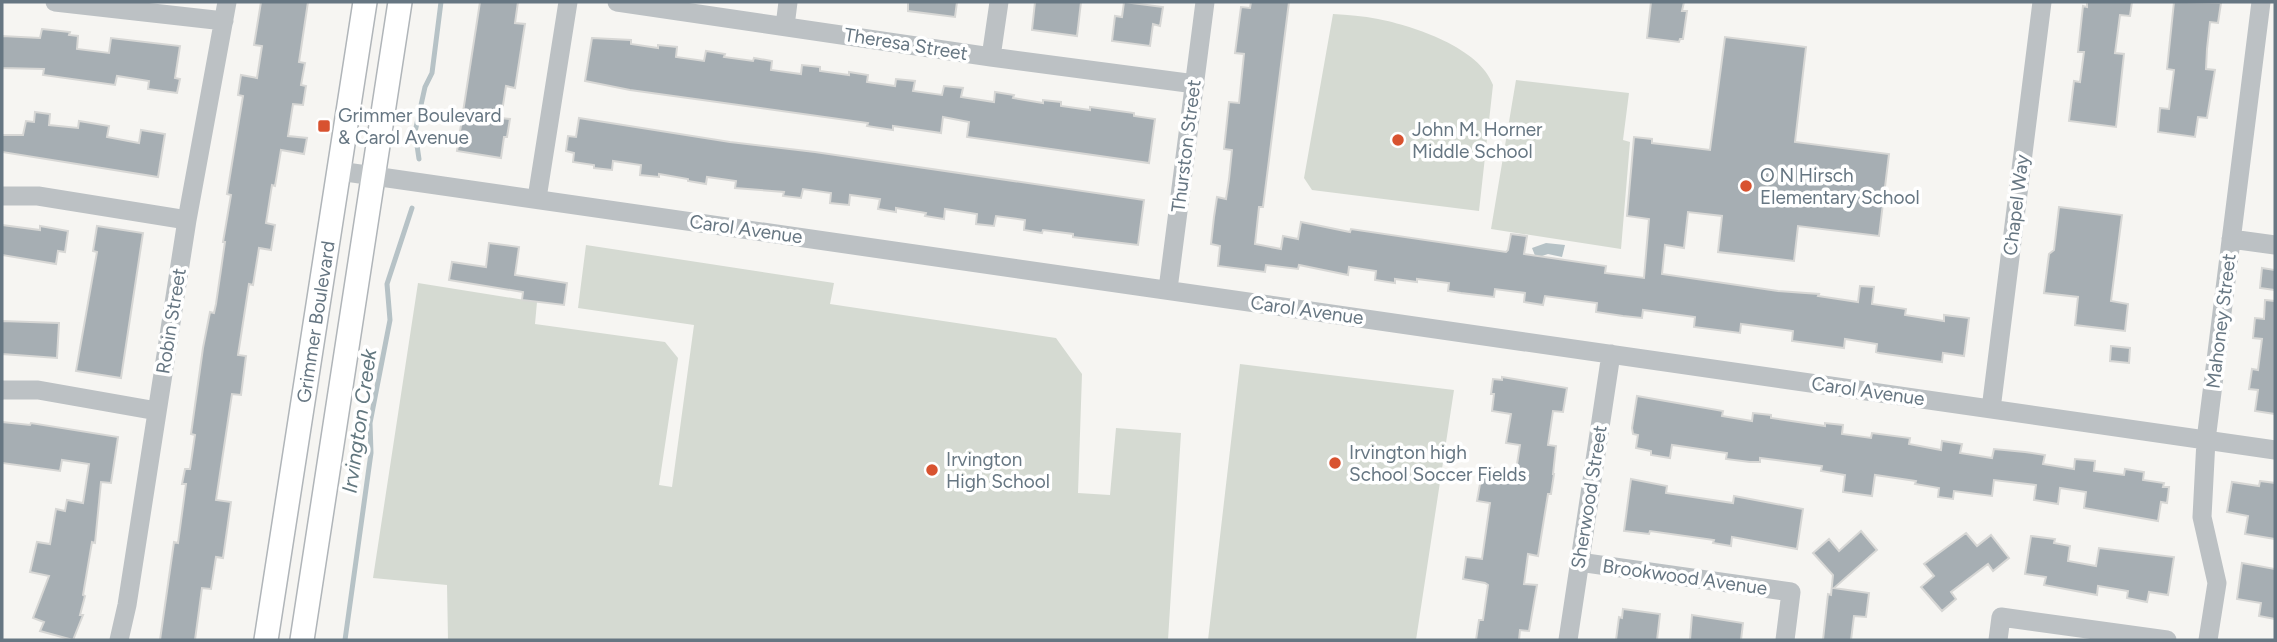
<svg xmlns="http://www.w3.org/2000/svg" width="2277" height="642" viewBox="0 0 2277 642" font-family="Figtree,sans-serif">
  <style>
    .green { fill: #d5dad2 }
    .water { fill: #b6c2c6 }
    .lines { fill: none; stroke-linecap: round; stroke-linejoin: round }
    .stream { stroke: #b6c2c6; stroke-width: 5 }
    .building { fill: #a6aeb3; stroke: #d7d7d5; stroke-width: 2 }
    .major-casing { stroke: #b0b5b9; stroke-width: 26 }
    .minor { stroke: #bcc1c4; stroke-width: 19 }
    .major { stroke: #fff; stroke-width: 23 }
    .poi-dot { fill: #d8522f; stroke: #fff; stroke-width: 2.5 }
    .labels { text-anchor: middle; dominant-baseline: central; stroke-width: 7; stroke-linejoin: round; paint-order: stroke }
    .street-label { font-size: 19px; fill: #667682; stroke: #fff }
    .poi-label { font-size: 19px; fill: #667682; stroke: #fff; text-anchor: start }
    .water-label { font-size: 21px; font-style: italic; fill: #62777f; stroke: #fff }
  </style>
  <rect width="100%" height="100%" fill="#f6f5f2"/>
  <path class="green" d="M1333 14C1348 15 1363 16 1378 19 1414 26 1480 48 1493 85L1479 211 1312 190 1304 178Z
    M1516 80 1629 93 1623 140 1630 142 1621 249 1491 229Z
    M586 245 834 283 830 304 1056 338 1082 374 1078 493 1110 495 1116 428 1181 433 1168 640H448L447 585 373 578 418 283 537 302 535 324 665 342 678 358 659 485 672 487 694 325 578 308Z
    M1240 364 1454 390 1416 640H1208Z"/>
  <path class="water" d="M1546 243 1565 245 1562 257 1548 254 1536 258 1532 248Z"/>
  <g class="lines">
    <path class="stream" d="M419 159 415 132 425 87 432 73 441 2
      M345 640 371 453 370 423 390 320 387 284 412 208"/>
  </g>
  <path class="building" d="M261 2H308L299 62 305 63 301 85 306 86 303 105 293 104 288 136 307 138 304 154 281 150 275 186 272 185 266 223 275 225 271 250 259 248 253 285 249 284 238 355 246 356 241 395 232 394 216 500 231 502 223 558 216 557 211 589 202 588 195 640H160L174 542 178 543 186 484H182L185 469H190L195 435 191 434 203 348 210 312 214 313 216 304 225 242H223L231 195 227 194 243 96 238 95 241 75 257 78 262 46 254 45Z
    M480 2H518L515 23 525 24 515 88 506 86 501 118 510 119 507 137H504L501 158 457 151Z
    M908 2H957L955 17 908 11Z
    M1035 2H1081L1077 36 1032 30Z
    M1124 2 1163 7 1160 26 1153 24 1150 46 1112 41 1115 16 1122 17Z
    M1251 2H1289L1263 207H1259L1255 244 1281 249 1283 236 1298 239 1301 222 1350 232 1351 229 1506 252 1508 250 1511 234 1527 236 1524 254 1606 266 1605 273 1644 278 1649 219 1627 216 1634 137 1652 139V143L1710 150 1725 37 1806 47 1795 142 1889 154 1879 236 1798 226 1794 261 1718 252 1722 216 1688 212 1684 248 1665 245 1662 274 1778 291 1819 294 1818 296 1858 302 1860 286 1874 287 1872 304 1906 309 1905 315 1944 321V315L1969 318 1964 356 1943 353 1942 362 1879 353 1876 352 1877 344 1845 339 1844 348 1792 341 1793 331 1741 324 1740 333 1694 327 1695 317 1643 310 1642 318 1623 316 1596 312 1597 303 1545 296 1543 305 1524 302 1525 293 1495 289 1494 297 1461 293 1448 291 1449 283 1417 279V282L1395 279V283L1375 280 1376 271 1349 267 1348 275 1299 265 1298 269 1266 265 1265 272 1218 266 1220 246 1211 244 1214 217 1217 197 1226 199 1229 179 1232 150 1224 149 1229 102 1239 103 1244 54 1235 53 1241 7 1250 8Z
    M1651 2H1684L1682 11H1687L1683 39H1680L1679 42 1647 38Z
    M2087 2H2132L2130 16 2120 15 2115 53 2124 54 2116 127 2069 121 2074 81 2080 82 2084 52H2078L2083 6 2087 7Z
    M2174 2 2221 3 2218 23 2210 22 2207 49 2206 69 2215 70 2207 118 2198 117 2195 137 2158 132 2160 108 2169 109 2174 70 2167 69Z
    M42 29 70 32 69 35 78 36 77 49 109 53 111 38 180 46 175 78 180 79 177 93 148 89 149 81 117 76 115 85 43 75 44 69 2 68V36L40 38Z
    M592 38 631 40V44L658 48V45L677 47 676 57 704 61 706 51 725 54 724 57 753 61 754 58 772 61 771 70 801 74 802 65 820 67V71L849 75V72L868 75 867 82 895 86 896 79 915 81 913 91 942 95 944 86 963 88 961 97 994 102 995 92 1014 95 1013 98 1043 103V100L1061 102V106L1090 110V107L1134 113V116L1155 119 1149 163 967 137 969 122 943 117 941 133 893 126V130L867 126 868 123 630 90 585 81Z
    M35 112 50 114 49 125 78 128 79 121 109 126 107 137 139 143 141 130 165 134 158 177 2 152V135H23L26 121 34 122Z
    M579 118 730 142 815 152 1144 200 1138 245 1073 237V234L1043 230 1042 233 1024 230 1025 220 996 216 994 226 976 224 977 214 945 209 944 219 925 216 926 213 896 208V212L878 209 880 199 850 195 849 205 830 203 831 193 803 189 801 198 783 196 784 192 735 188 736 181 707 177 706 184 688 181V179L659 174V177L640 175 641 165 613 161 612 170 594 168V165L573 162 574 153 566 151 568 136 576 137Z
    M2059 207 2122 215 2111 301 2128 304 2125 331 2075 325 2078 297 2044 293 2049 254 2054 250Z
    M2 225 40 230V226L68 231 65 252 58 251 56 264 2 255Z
    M97 226 143 233 121 378 76 371 97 252 93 251Z
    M489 243 519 247 515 275 567 283 564 305 522 300 523 292 449 280 452 262 486 267Z
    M2262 268 2275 270V290L2260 288Z
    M2265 300 2275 301V414L2255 411 2258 390 2249 389 2252 369 2258 370 2262 339 2253 338 2255 318 2264 319Z
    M2 321 59 323 57 358 2 354Z
    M2111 346 2130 348 2129 363 2110 361Z
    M1502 377 1567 388 1563 412 1553 411 1548 445 1556 446 1553 474H1554L1551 494H1548L1538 556 1528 554 1524 584 1537 585 1529 631 1520 630 1519 640H1476L1479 620H1483L1488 585 1485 583 1463 579 1466 557 1482 559 1490 503 1477 501 1483 467 1516 471 1520 445 1506 443 1511 414 1492 411 1494 394H1491L1493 379 1502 380Z
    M1637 396 1723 411 1722 416 1752 421 1753 413 1771 415V418L1825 426V423L1843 425 1842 434 1871 438 1872 433 1910 438 1909 444 1941 450 1942 441 1962 444 1960 453 1992 458 1994 449 2025 452 2045 455 2043 464 2074 469 2075 459 2095 461 2094 471 2124 475 2125 469 2144 472 2143 480 2164 483 2163 487H2169L2167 503 2161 502 2158 521 2084 508 2086 492 2060 488 2058 504 2034 500 2036 485 1994 480 1992 496 1954 491 1953 499 1938 497 1939 488 1915 484 1916 481 1875 475 1872 496 1843 492 1845 475 1821 471 1822 466 1760 458V462H1750L1726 459 1727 453 1672 445 1670 458 1651 455V451L1636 448 1638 435 1633 434 1632 428Z
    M2 422 30 425 31 423 118 437 111 483 101 482 95 543 92 542 83 595 85 596 80 615H83L73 640 40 631 44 622 33 618 49 576 30 572 37 542 50 544 56 509 65 511 67 500 83 503 89 464 62 460 60 471 2 463Z
    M1631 479 1667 486 1666 493 1733 503 1734 496 1803 509 1797 549 1732 537 1731 546 1713 543 1714 540 1650 531 1649 534 1624 531Z
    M2260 481 2275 483V539L2245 534 2248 516 2227 512 2232 482 2259 486Z
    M1861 531 1877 550 1834 588 1869 593 1866 617 1854 616 1851 640H1823L1828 594 1831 595 1833 575 1813 553 1829 539 1839 551Z
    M1966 533 1977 546 1991 535 2009 558 1993 571 1988 564 1951 592 1956 599 1942 611 1921 587 1934 576 1924 564Z
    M2031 536 2055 539 2054 543 2070 546 2068 561 2096 566 2099 548 2174 557 2168 595 2149 592 2147 602 2127 598 2128 591 2098 586 2097 595 2044 585 2046 577 2025 574Z
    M2242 563 2275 569V619L2259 616 2261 603 2237 599Z
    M1623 609 1660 614 1657 640H1616L1619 617 1622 618Z
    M1692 615 1743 623 1741 640H1690Z"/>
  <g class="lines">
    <g class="major-casing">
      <g id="major">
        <path id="s1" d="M266 640 365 2"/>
        <path d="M302 640 400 2"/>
      </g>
    </g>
    <path class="minor" d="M55 2 224 21
      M617 2 991 57 1195 84
      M785 26 788 2
      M991 57 999 2
      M339 171 2275 450
      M2 196H38L187 220
      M537 198 568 2
      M2231 239 2275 245
      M1168 289 1205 2
      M2 390H38L157 411
      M1991 409 2042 2
      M1579 562 1791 592 1785 640
      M119 640 127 605 187 220 227 2
      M1568 640 1611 354
      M1998 640 2001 617 2167 640
      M2208 640 2217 583 2202 517 2206 440 2261 2"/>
    <use href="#major" class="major"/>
  </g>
  <g class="poi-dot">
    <rect x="317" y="119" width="14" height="14" rx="3.5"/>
    <circle cx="1398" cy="140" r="7"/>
    <circle cx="1746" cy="186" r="7"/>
    <circle cx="1335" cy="463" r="7"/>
    <circle cx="932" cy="470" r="7"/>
  </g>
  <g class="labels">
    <g class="street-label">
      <text transform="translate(906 44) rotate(9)">Theresa Street</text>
      <text transform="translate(1186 146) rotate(-83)">Thurston Street</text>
      <text transform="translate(2016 205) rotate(-83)">Chapel Way</text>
      <text transform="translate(746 229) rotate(8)">Carol Avenue</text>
      <text transform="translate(1307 310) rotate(8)">Carol Avenue</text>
      <text transform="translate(171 321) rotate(-81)">Robin Street</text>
      <text stroke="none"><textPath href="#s1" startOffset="322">Grimmer Boulevard</textPath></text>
      <text transform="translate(2221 321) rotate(-83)">Mahoney Street</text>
      <text transform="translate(1868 391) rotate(8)">Carol Avenue</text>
      <text transform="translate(1589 497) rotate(-81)">Sherwood Street</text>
      <text transform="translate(1685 577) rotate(8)">Brookwood Avenue</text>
    </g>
    <g class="poi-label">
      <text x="338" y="115">Grimmer Boulevard<tspan x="338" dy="22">&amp; Carol Avenue</tspan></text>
      <text x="1412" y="129">John M. Horner<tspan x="1412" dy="22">Middle School</tspan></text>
      <text x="1760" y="175">O N Hirsch<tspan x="1760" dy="22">Elementary School</tspan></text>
      <text x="1349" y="452">Irvington high<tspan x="1349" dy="22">School Soccer Fields</tspan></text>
      <text x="946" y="459">Irvington<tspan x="946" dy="22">High School</tspan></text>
    </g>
    <g class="water-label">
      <text transform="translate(359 421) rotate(-82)">Irvington Creek</text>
    </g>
  </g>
  <rect width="2277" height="642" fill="none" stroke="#667682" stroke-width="7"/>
</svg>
